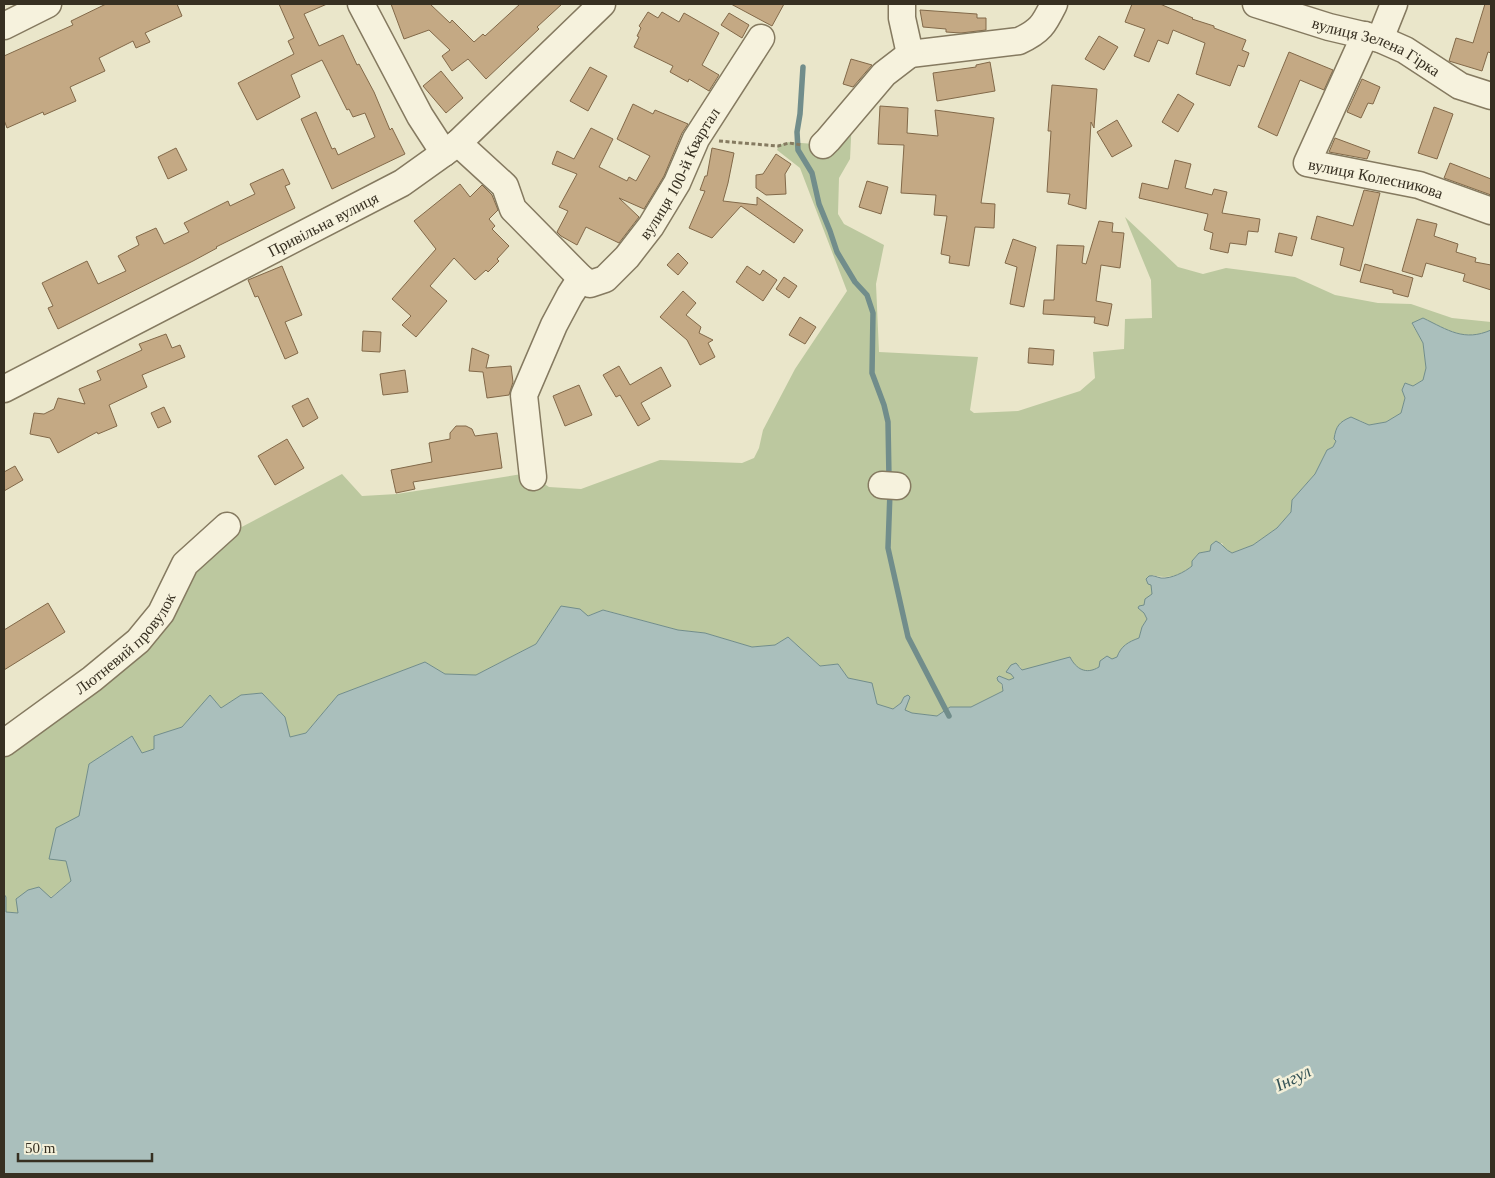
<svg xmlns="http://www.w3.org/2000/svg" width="1495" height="1178" viewBox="0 0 1495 1178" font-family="Georgia,serif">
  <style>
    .green { fill: #bcc89f }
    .water { fill: #aabfbc; stroke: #718d8b }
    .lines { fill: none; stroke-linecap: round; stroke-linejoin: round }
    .stream { stroke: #718d8b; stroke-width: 5.5 }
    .building { fill: #c4a984; stroke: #826949 }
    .minor-casing { stroke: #857a60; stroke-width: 29 }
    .path { stroke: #857a60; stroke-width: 3; stroke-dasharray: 4 2.5; stroke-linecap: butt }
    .minor { stroke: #f6f2dd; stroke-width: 26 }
    .labels { text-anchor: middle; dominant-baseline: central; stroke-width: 5; stroke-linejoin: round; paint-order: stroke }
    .street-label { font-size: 16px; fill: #373022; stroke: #f2efd9 }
    .water-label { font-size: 18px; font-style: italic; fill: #335255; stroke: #f2efd9 }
  </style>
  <rect width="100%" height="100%" fill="#eae6ca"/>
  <path class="green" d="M852 118 850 159 839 178 838 214 844 224 884 245 876 284 879 352 978 357 970 410 974 413 1018 411 1080 391 1095 378 1093 352 1124 349 1125 319 1152 318 1151 280 1125 217 1178 267 1203 274 1226 268 1295 277 1335 295 1378 303 1411 304 1452 318 1491 322V330C1464 342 1448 330 1423 318L1412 324 1423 343 1426 368 1423 380 1413 386 1405 383 1402 390 1405 398 1401 413 1386 422 1369 425 1359 420 1336 441 1333 447 1327 450 1315 474 1292 500 1291 512 1277 528 1253 545 1232 553 1225 550 1222 543 1210 551 1199 553 1192 561V566C1181 575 1167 580 1153 575L1152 594 1144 613 1147 619 1142 627 1139 638C1128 642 1121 646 1117 657L1094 670 1084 671 1074 665 1022 670 1020 666 1007 672 1011 674 1014 678 1009 680 999 676 1003 691 971 707H950L937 716 912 713 905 711 904 697 901 703 893 709 877 704 871 683 848 678 838 664 820 666 788 637 775 645 752 647 705 633 678 630 604 610 587 616 561 606 536 644 476 675 445 674 425 662 338 695 306 733 290 737 285 717 262 693 241 695 221 708 210 696 182 727 155 736V749L142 753 132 737 89 764 79 817 66 861 71 881 50 898 18 913 6 912V897L4 894V738L156 613 234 531 342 474 362 496 397 494 528 473 549 487 581 489 660 460 742 463 754 458 759 448 763 430 795 369 847 291 800 168 777 150 779 145 789 142 814 144Z"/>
  <path class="water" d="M1423 318C1448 330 1464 342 1491 330V1174H4V894L6 897V912L18 913 16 899 28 890 39 887 51 898 71 881 66 861 49 859 56 828 79 816 89 764 132 736 142 753 154 749V736L182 727 210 695 221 708 241 695 262 693 285 717 290 737 306 733 338 695 425 662 445 674 476 675 536 644 561 606 580 609 588 616 603 610 678 630 705 633 752 647 775 645 788 637 820 666 838 664 848 678 872 683 877 704 893 709 901 703 904 697 908 695 910 697 905 710 912 713 937 716 950 707H971L1003 691 1002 684 998 681 997 678 999 676 1009 680 1014 678 1011 674 1006 672 1011 665 1016 663 1022 670 1070 657C1076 669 1086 675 1099 667L1100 661 1107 656 1112 659 1117 657C1121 646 1128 642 1139 638L1142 627 1147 619 1144 613 1138 608 1139 606 1144 605 1145 599 1152 594 1151 585 1148 584 1146 579 1149 576C1154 575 1156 577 1161 578 1171 579 1185 572 1192 566V561L1199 553 1210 551 1211 545 1216 541C1223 544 1225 550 1232 553L1253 545 1277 528 1291 512 1292 500 1315 474 1327 450 1333 447 1336 441 1334 439C1336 426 1339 422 1351 417L1369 425 1386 422 1401 413 1405 398 1402 390 1405 383 1413 386 1423 380 1426 368 1423 343 1412 323Z"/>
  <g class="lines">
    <path class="stream" d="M803 67 800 114 797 132 798 150 812 173 819 204 830 231 837 252 855 282 867 295 873 313 872 373 884 405 888 422 889 478
      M890 492 888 548 908 637 949 716"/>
  </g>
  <path class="building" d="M106 4H177L182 16 145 33 150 42 136 48 133 41 99 58 105 71 70 87 76 101 44 115 43 112 7 128 4 120V56L73 25 71 21Z
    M279 4H327L304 14 319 46 343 35 357 65 359 64 374 92 390 130 392 128 405 154 332 189 301 119 316 112 332 149 335 148 338 155 375 137 365 113 353 117 349 109 347 110 322 60 291 75 300 97 257 120 238 83 294 54 288 41 294 38Z
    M391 4H430L450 23 452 20 474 42 483 34 485 36 520 4H562L537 27 539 29 486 79 468 59 452 71 442 56 450 50 429 30 404 39Z
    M731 4H784L772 26Z
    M1132 4H1160L1193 18 1192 19 1214 26V28L1246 40 1242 50 1249 53 1244 67 1238 65 1230 86 1196 74 1205 43 1173 30 1168 44 1158 40 1149 62 1134 56 1145 29 1125 22Z
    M1485 4H1491V53L1488 52 1482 71 1449 61 1456 38 1473 43Z
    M920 10 977 14V18H986V30L961 33 946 32V29L923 27Z
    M648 12 658 18 662 12 679 22 684 13 719 33 702 65 719 75 709 91 689 79 688 82 670 72 673 66 634 47 639 37 637 36 641 28 639 26Z
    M729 13 749 25 742 38 721 25Z
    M1099 36 1118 47 1104 70 1085 59Z
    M1289 52 1333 70 1324 90 1300 80 1277 136 1258 127Z
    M851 59 872 65 853 87 843 84Z
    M990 62 995 91 937 101 933 73 976 67V65Z
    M590 67 607 76 588 111 570 101Z
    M441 71 463 98 446 113 423 86Z
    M1362 79 1380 87 1373 104 1368 103 1361 118 1347 112Z
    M1052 85 1097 89 1094 128 1091 122 1086 209 1068 204 1070 194 1047 192 1051 131H1048Z
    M1178 94 1194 104 1178 132 1162 122Z
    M633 104 653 114 655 110 688 124 682 133 664 176 644 209 619 198 639 217 619 243 586 227 577 245 561 236 557 232 568 211 559 207 577 174 552 164 557 151 574 159 591 128 613 139 599 167 627 181 629 177 636 181 650 156 617 139Z
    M880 106 908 108 907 133 938 136 935 110 994 118 981 203 995 204 994 228 975 227 969 266 949 263 950 256 941 254 947 216 934 215 936 195 901 193 904 145 878 144Z
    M1434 107 1453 114 1437 159 1418 153Z
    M1117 120 1132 146 1112 157 1097 132Z
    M1335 138 1370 151 1367 159 1329 152Z
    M176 148 187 170 168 179 158 157Z
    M712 148 734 153 728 183 723 201 757 205V197L803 230 794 243 741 206 712 238 689 228 705 191 700 190 705 176H707Z
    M776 154 791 164 785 174 786 194 766 195 756 188V175L763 174Z
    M1175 160 1191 164 1185 188 1212 195 1214 189 1227 192 1222 213 1260 219 1258 232 1248 231 1246 245 1230 243 1228 253 1210 249 1213 233 1204 230 1208 214 1139 198 1142 183 1168 189Z
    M1450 163 1491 179V195L1444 178Z
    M283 169 290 184 285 186 295 208 216 247 217 248 193 261 58 329 48 308 53 306 42 283 87 261 98 284 126 271 118 256 139 245 136 237 156 228 164 244 189 232 184 223 228 201 230 206 255 194 250 184Z
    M867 181 888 187 881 214 859 207Z
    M460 184 470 197 482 185 492 195 498 210 489 219 495 226 492 229 509 246 497 259 499 261 488 272 486 270 475 280 454 258 430 286 447 301 416 337 402 325 411 316 392 299 436 249 414 221Z
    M1364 190 1380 193 1360 271 1340 265 1344 248 1311 239 1317 216 1353 226Z
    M1417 219 1437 224 1434 236 1458 244 1456 252 1476 258 1475 262 1491 265V290L1463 281 1465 274 1426 263 1422 277 1402 271Z
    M1099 221 1113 223 1112 232 1124 233 1120 268 1101 265 1096 301 1112 304 1108 326 1094 323 1095 317 1043 314 1044 300H1054L1057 245 1084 246 1082 263 1086 264Z
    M1279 233 1297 237 1292 256 1275 252Z
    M1013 239 1036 247 1024 307 1010 304 1017 267 1005 263Z
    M678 253 688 263 678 275 667 265Z
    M1365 264 1413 278 1408 297 1393 293V290L1360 282Z
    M282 266 302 315 285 322 298 353 285 359 258 296 255 297 248 280Z
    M747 266 760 275 763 270 777 280 763 301 736 282Z
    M784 277 797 286 789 298 776 289Z
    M683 291 696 303 686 315 701 327 699 333 713 340 708 343 715 357 700 365 687 340 660 317Z
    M800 317 816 327 805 344 789 335Z
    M363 331 381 332 380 352 362 351Z
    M166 334 172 348 180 345 185 357 142 375 147 387 109 405 117 426 98 434 97 432 58 453 50 438 30 434 34 413 44 414 54 409 58 398 85 404 79 389 101 380 97 371 142 350 139 344Z
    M472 348 489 355 486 368 511 366 513 382 509 395 487 398 483 372 469 371Z
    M1029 348 1054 350 1053 365 1028 363Z
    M619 366 630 385 661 367 671 386 641 403 650 419 638 426 620 395 616 397 603 375Z
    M405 370 408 392 383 395 380 374Z
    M579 385 592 415 565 426 553 396Z
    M308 398 318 418 303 427 292 406Z
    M164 407 171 422 158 428 151 413Z
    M456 426H466L472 429 475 436 497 433 502 468 413 482 415 489 396 493 391 470 432 462 429 443 450 439V433Z
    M287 439 304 468 275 485 258 456Z
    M15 466 23 480 4 491V472Z
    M48 603 65 632 4 670V630Z"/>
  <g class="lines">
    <g class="minor-casing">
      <g id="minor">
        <path d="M361 4 420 116 444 153"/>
        <path d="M902 4V18L910 54 1019 41C1041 31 1044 24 1054 4"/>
        <path id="s1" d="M1256 4 1329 27 1380 39 1405 50 1460 86 1491 96"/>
        <path d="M4 26 48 4"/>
        <path id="s2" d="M1365 35 1307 163 1419 185 1491 211"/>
        <path d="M1380 39 1394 4"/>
        <path id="s3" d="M458 143 505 186 513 209 581 278 590 284 605 279 627 257 651 226 677 183 696 139 761 38"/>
        <path d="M823 145 828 140 884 74 910 54"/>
        <path id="s4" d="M4 389 402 183 458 143 602 4"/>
        <path d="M533 477 524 395 554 325 570 295 581 278"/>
        <path d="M882 485 897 486"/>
        <path id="s5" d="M4 743 92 679 138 641 161 613 185 564 227 526"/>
      </g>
    </g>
    <path class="path" d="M719 141 778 146 789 143 802 145"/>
    <use href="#minor" class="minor"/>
  </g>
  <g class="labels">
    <g class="street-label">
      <text stroke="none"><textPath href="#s1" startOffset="128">вулиця Зелена Гірка</textPath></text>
      <text stroke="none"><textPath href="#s3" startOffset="342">вулиця 100-й Квартал</textPath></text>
      <text stroke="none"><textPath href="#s2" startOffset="211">вулиця Колесникова</textPath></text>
      <text stroke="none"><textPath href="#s4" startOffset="359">Привільна вулиця</textPath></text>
      <text stroke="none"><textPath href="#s5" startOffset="158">Лютневий провулок</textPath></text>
    </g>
    <g class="water-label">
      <text transform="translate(1293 1078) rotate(-26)">Інгул</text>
    </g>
  </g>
  <rect width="1495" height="1178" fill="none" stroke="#373022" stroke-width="10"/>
  <path d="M18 1153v8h134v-8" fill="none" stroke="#373022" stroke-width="2.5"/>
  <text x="25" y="1153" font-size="15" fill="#373022" stroke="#f2efd9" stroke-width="4" paint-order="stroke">50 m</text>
</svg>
